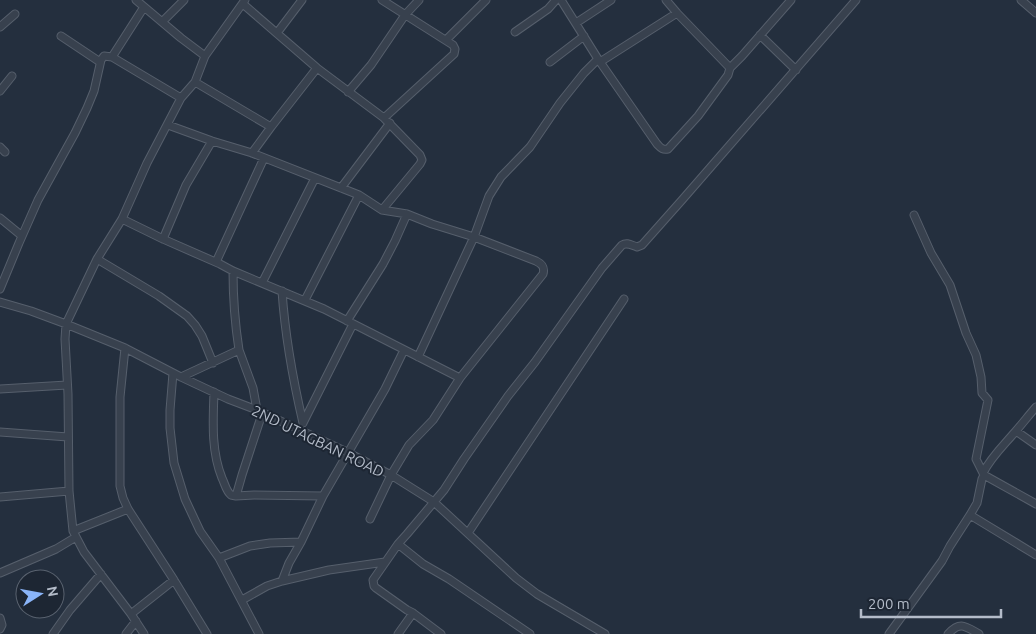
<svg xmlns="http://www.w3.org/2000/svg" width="1036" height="634" viewBox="0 0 1036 634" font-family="Ubuntu,sans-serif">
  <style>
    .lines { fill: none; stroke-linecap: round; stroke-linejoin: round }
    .minor-casing { stroke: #565f6c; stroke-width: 9 }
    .minor { stroke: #38414e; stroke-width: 7 }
    .labels { text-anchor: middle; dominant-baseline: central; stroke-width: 4; stroke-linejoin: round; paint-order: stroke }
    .street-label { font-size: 15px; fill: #b4bcc9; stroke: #1d2633 }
  </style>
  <rect width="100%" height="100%" fill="#242f3e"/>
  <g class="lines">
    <g class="minor-casing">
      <path id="minor" d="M136 0 181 38 205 56
        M382 0 453 45 455 49 454 54 384 118
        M561 0 598 59 657 144C661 148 662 150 668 149L698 116 728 75 730 68 742 56 791 0
        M666 0 677 13 730 68
        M1021 0 1036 13
        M243 4 317 68 384 118 420 155 422 160 420 164 382 210
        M162 22 184 0
        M576 23 611 0
        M0 27 15 14
        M515 32 548 9 556 0
        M277 33 302 0
        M760 35 796 70
        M61 36 100 62
        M446 40 486 0
        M112 57 181 98
        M550 62 584 36
        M600 62 677 13
        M195 82 271 127 252 153
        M0 91 12 76
        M348 92 371 65 405 15 419 0
        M168 125 212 141 252 153 359 195 382 210 407 214 432 224 474 237 536 261C542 264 545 267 543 274L460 378 433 420 409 445 391 475 370 519
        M271 127 317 68
        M0 147 5 152
        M341 188 390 123
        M914 215 931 253 950 285 966 333 976 355 981 377 982 393 988 400 976 459 983 473
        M0 218 22 236
        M122 219 163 239 220 264 233 271 324 309 460 378
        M163 239 186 185 212 141
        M97 259 159 296 187 316 195 325 202 336 213 363
        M216 262 264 158
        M233 271C233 298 235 324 239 350
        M262 283 315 178
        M0 289 19 243 38 200 75 133 87 108 94 91 101 60 104 56 112 57 144 7
        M282 291C285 335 293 380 303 423
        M305 300 359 195
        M0 302 31 311 66 324 125 348 181 377 228 399 257 410 347 452 391 475 434 502 516 578 537 594 605 634
        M347 321 383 264 395 241 407 214
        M125 348 120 397V486L123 498 128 509 174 580 207 634
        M418 357 474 237 489 196 501 177 530 147 560 103 584 73 598 59
        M173 373 170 410V428L174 463 185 499 200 531 219 558 259 634
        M181 377 239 350 253 388 257 410
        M0 389 67 385
        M214 392C213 421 211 451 222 478 225 484 226 491 231 495L236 496
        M262 414 242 475 236 496 254 495 323 496
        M303 423 353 324
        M1016 431 1036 445
        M0 432 68 437
        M984 475 1036 504
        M0 497 69 491
        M970 515 1036 555
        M73 531 128 509
        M468 533 624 299
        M398 544 423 564 449 579 530 634
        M219 558 250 546 270 543 301 542
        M385 562 329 570 282 581 289 563 301 542 323 496 385 389 404 350
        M0 573 56 549 76 537
        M242 600 267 586 282 581
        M131 614 174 580
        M0 618 2 625 0 629
        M53 634 70 610 101 574
        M126 634 136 621
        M144 634 131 614 84 552 73 531 69 491 68 394 65 339 66 324 97 259 122 219 147 163 181 98 195 82 205 56 245 0
        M398 634 413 613
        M441 634 413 613 407 610 376 588 374 586 373 580 398 544 407 534 444 490 464 459 508 396 535 362 602 268 622 245C627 242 631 245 637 247L642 245 682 200 856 0
        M889 634 942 561 950 546 970 515 977 503 982 479 984 475 983 473C991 457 1003 446 1015 432 1022 424 1029 415 1036 407
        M948 634C960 621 965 626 979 634"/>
    </g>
    <use href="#minor" class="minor"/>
  </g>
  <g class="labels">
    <g class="street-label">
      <text transform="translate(318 441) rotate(26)">2ND UTAGBAN ROAD</text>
    </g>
  </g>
  <g transform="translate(40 594) rotate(79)"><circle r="24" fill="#1d2633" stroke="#59626f"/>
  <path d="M0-4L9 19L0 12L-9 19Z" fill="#8ab4f8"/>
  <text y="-8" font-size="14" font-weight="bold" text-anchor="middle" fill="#b4bcc9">N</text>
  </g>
  <path d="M861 609v8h140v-8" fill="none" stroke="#b4bcc9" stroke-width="2.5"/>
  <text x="868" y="609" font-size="15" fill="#b4bcc9" stroke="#1d2633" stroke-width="4" paint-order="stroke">200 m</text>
</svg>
